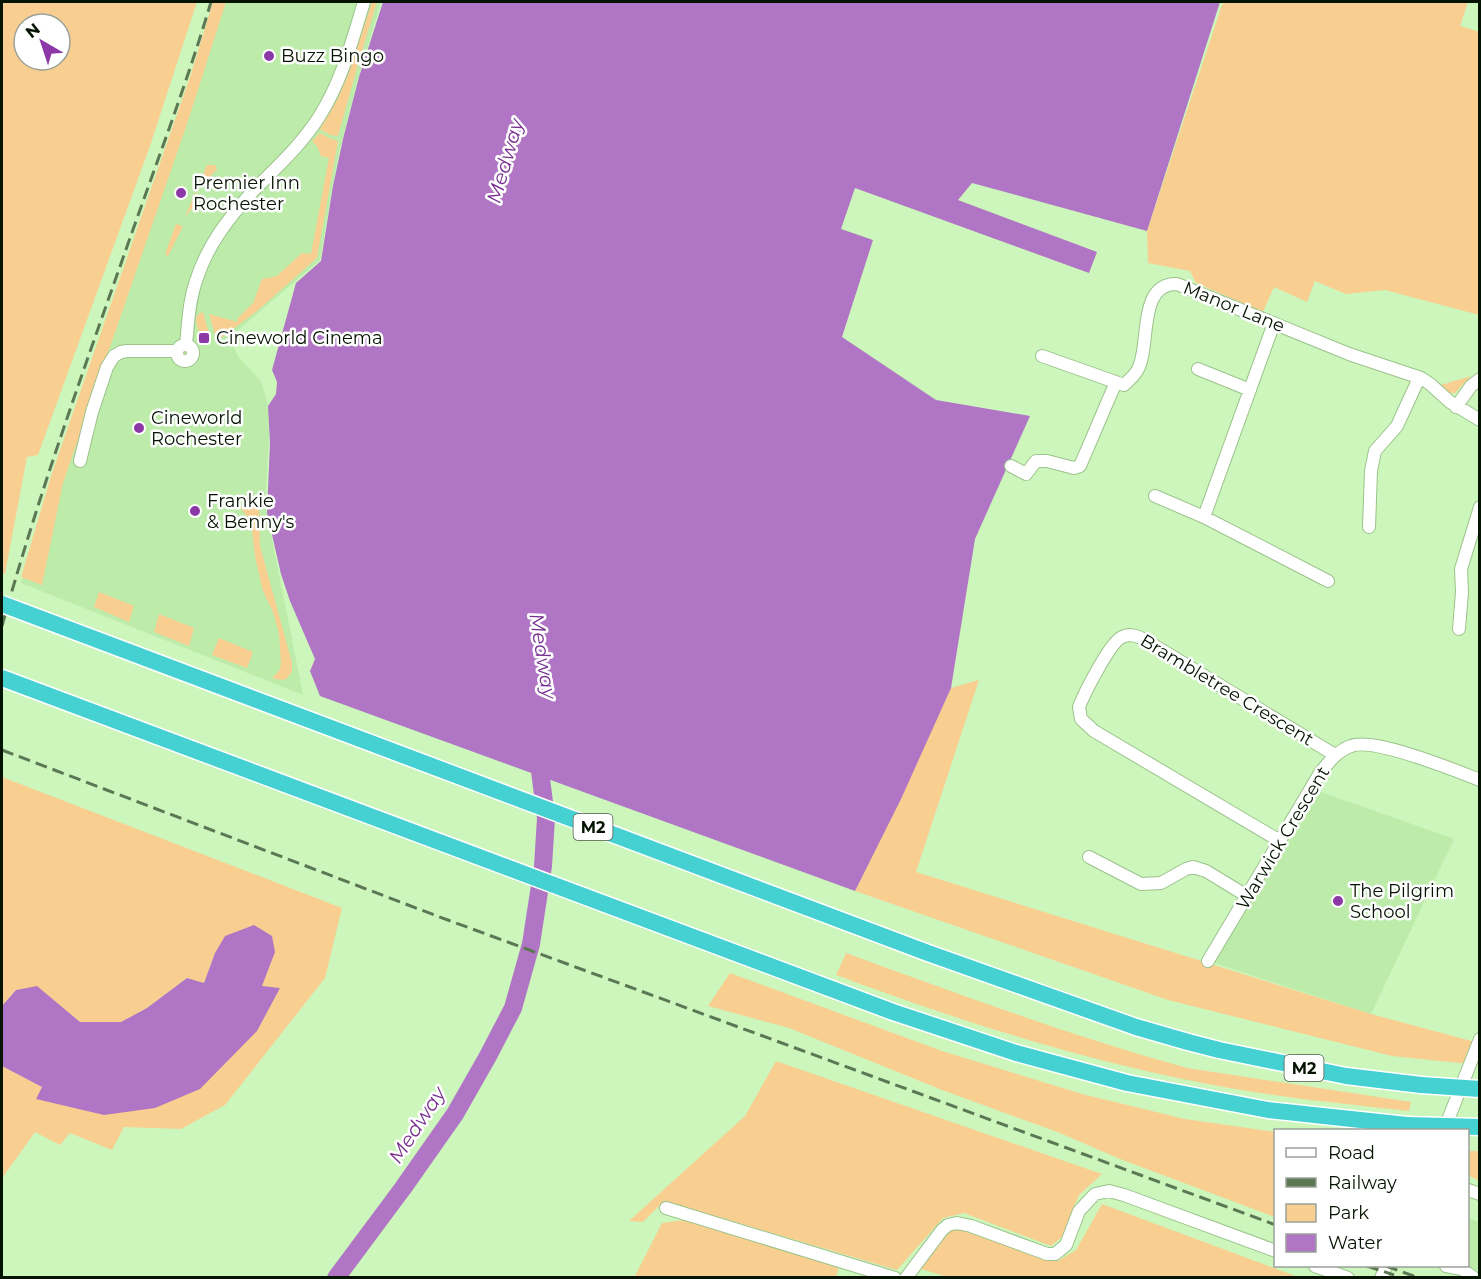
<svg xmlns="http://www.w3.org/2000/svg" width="1481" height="1279" viewBox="0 0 1481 1279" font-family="Montserrat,sans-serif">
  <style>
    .built { fill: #bcebaa }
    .green { fill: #f9cf91; fill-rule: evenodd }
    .water { fill: #b075c5 }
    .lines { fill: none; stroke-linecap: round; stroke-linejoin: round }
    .river { stroke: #b075c5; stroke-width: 18 }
    .minor-casing { stroke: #9bc38b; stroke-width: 14 }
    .highway-casing { stroke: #fff; stroke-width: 19 }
    .minor { stroke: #fff; stroke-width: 12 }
    .highway { stroke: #45d0d2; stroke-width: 16 }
    .rail { stroke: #5c7753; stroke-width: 3; stroke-dasharray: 12 6; stroke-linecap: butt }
    .highway-bridge-casing { stroke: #fff; stroke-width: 19; stroke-linecap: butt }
    .highway-bridge { stroke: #45d0d2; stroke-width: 16 }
    .poi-dot { fill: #8c39a7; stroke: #fff; stroke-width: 2 }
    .labels { text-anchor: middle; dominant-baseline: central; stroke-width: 5; stroke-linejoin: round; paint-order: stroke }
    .shield { fill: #fff; stroke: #505a4d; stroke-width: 1.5 }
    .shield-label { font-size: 16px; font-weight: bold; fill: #051301 }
    .poi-label { font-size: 18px; fill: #051301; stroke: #fff; text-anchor: start }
    .street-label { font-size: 18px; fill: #051301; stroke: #fff }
    .water-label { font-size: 20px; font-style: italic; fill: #782f90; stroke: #fff }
  </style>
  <rect width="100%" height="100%" fill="#ccf6bc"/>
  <path class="built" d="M218 2H381L357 82 338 157 320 260 229 338 239 358 261 381 268 405 269 436 265 504 303 695 21 583 205 49Z
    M1318 791 1454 839 1371 1014 1214 963Z
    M1468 1218 1479 1222V1272L1473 1268 1465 1266H1468Z"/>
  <path class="green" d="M2 2H197L150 146 38 455 27 457 5 574 2 573ZM24 24H60V60H24Z
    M213 2H226L187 124 63 483 42 585 21 577 52 473 191 74Z
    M372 2H377L360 57 338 136 330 135 320 129 337 100 348 75Z
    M1223 2H1468L1460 26 1480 32 1479 315 1385 290 1346 294 1315 281 1307 302 1274 287 1263 312 1196 283 1190 271 1148 263 1147 231Z
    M320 133 329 138 338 141 317 258 257 311 217 341 209 314 237 322 238 318 253 303 262 279 277 276 302 253 311 254 329 158 321 156 317 146 312 141Z
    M207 165H215L217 169 197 191 193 203 195 205 185 217Z
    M176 224 183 226 168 256 165 254Z
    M203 312 211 341C201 338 194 326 197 315Z
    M1471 376 1455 393H1448L1441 385Z
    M243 500 250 501 259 510 260 546 292 663V672L286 679 281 680 272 678 279 671 281 664 279 633 273 612 263 591 255 557 251 521 241 509Z
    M99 592 134 606 129 622 94 607Z
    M159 614 194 628 189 646 154 632Z
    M219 638 253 652 247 668 212 655Z
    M979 680 916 872 1371 1014 1479 1043V1065L1392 1056 1168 1000 855 891 951 688Z
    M2 777 342 908 325 978 225 1105 181 1129 124 1127 112 1150 70 1133 60 1145 35 1132 3 1177 2 1176V1066L42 1087 37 1099 279 988 261 986 215 953 204 983 187 978 147 1008 121 1022H80L36 987 16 990 2 1006Z
    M846 953C959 994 1071 1036 1187 1068L1411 1102 1409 1111C1337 1103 1264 1096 1193 1081 1071 1057 952 1018 836 975Z
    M730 973 942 1051 1082 1094 1185 1119 1275 1132V1217L1120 1159 1060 1133 942 1090 789 1028 708 1006Z
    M776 1061 1102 1174 1079 1195 1062 1237 1051 1246 964 1213 943 1218 897 1270 664 1201 643 1222 629 1221 745 1116Z
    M1468 1151H1479V1181L1468 1175Z
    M1102 1204 1298 1277 951 1278 921 1269 947 1230 957 1229 1058 1261 1076 1250Z
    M685 1220 840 1264 836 1277 634 1278 662 1223Z"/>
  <path class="water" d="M383 2H1220L1147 231 972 183 958 200 1097 252 1089 273 855 188 841 229 873 240 842 337 936 400 1030 416 975 539 951 688 901 799 855 891 320 696 310 671 315 659 290 601 281 574 267 513 270 443 268 406 276 394 277 382 272 370 296 283 321 261 333 186 343 139 359 77Z
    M254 925 272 936 275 952 262 986 280 988 257 1031 200 1089 155 1108 104 1115 36 1099 42 1087 2 1066V1006L16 990 37 986 80 1022H121L147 1008 187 978 204 983 215 953 225 936Z"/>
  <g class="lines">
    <path class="river" d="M336 1278 403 1188 455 1114 488 1056 513 1008 531 944 543 866 546 818 538 755"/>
    <g class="minor-casing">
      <path id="minor" d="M177 353a8 8 0 1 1 16 0a8 8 0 1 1-16 0Z
        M186 345C188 324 189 301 196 281 207 245 230 216 255 189 278 166 302 144 319 117 342 81 352 41 364 2
        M1042 356 1124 385C1130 379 1136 375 1139 367 1150 343 1138 283 1177 284L1349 354 1421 378 1430 384 1450 402 1480 420
        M1198 369 1250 390
        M1456 407 1471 386 1480 379
        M80 461 92 412 107 367 114 356 121 352 127 351H177
        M1011 466 1026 474 1036 461H1047L1074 468 1080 466 1116 382
        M1155 496 1204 517 1328 581
        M1204 517 1274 323
        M1369 527 1371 471 1375 451 1397 426 1419 378
        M1459 629 1462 592 1461 569 1480 507
        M1280 841 1094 731 1081 719 1079 707C1084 694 1110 642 1122 637 1130 633 1137 636 1145 640L1335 755
        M1089 857 1141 884 1161 883 1186 869 1193 867 1206 871 1247 896
        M1208 961 1320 773C1329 762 1337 751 1351 746 1374 737 1454 770 1480 780
        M1444 1130 1480 1039
        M1468 1190 1480 1194
        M666 1208 895 1278
        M1315 1266 1348 1278
        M1446 1266 1462 1269 1474 1278
        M906 1278 942 1230 948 1225 957 1223 971 1226 1047 1254H1055L1066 1245 1079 1211 1095 1194 1109 1191 1124 1195 1276 1251
        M1381 1278 1386 1266"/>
    </g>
    <g class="highway-casing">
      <path id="highway" d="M2 678 893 1012 1016 1053 1127 1083 1268 1110 1407 1125
        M1188 1042 1219 1050 1346 1076 1421 1085"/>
    </g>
    <use href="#minor" class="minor"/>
    <use href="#highway" class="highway"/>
    <path class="rail" d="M2 626C40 489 89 355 136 221 162 148 189 76 211 2
      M2 750 437 916 1276 1225
      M1367 1266 1394 1275
      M1386 1266 1419 1278"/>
    <g class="highway-bridge-casing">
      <path id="highway-bridge" d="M2 604 928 953 1136 1027 1188 1042
        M1421 1085 1480 1089
        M1407 1125 1480 1127"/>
    </g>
    <use href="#highway-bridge" class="highway-bridge"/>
  </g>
  <g class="poi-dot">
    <circle cx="269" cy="56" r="6"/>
    <circle cx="181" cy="193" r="6"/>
    <rect x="198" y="332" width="12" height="12" rx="3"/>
    <circle cx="139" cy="428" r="6"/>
    <circle cx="195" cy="511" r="6"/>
    <circle cx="1338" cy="901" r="6"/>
  </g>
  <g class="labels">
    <g class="shield">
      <rect x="573.5" y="814" width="39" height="26" rx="4.5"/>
      <rect x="1284.5" y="1055" width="39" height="26" rx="4.5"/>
    </g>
    <g class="shield-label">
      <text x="593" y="827">M2</text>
      <text x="1304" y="1068">M2</text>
    </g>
    <g class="poi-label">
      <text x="281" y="56">Buzz Bingo</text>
      <text x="193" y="183">Premier Inn<tspan x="193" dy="21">Rochester</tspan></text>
      <text x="216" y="338">Cineworld Cinema</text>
      <text x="151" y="418">Cineworld<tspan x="151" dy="21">Rochester</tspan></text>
      <text x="207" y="501">Frankie<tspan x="207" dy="21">&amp; Benny's</tspan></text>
      <text x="1350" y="891">The Pilgrim<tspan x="1350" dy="21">School</tspan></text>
    </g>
    <g class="street-label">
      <text transform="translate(1234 307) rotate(22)">Manor Lane</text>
      <text transform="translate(1227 690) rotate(31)">Brambletree Crescent</text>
      <text transform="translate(1283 838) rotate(-59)">Warwick Crescent</text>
    </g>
    <g class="water-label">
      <text transform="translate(505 161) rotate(-74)">Medway</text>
      <text transform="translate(543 656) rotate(81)">Medway</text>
      <text transform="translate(417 1125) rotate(-57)">Medway</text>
    </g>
  </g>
  <rect width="1481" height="1279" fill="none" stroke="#051301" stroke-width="6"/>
  <rect x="1274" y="1129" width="195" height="138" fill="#ffffff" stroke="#9ba199" stroke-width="1.5"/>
  <rect x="1286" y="1148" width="30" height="9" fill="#ffffff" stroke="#9ba199" stroke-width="1.5"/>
  <text x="1328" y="1159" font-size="18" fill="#051301">Road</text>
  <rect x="1286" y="1178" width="30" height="9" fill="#5c7753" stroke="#9ba199" stroke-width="1.5"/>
  <text x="1328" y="1189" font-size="18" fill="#051301">Railway</text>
  <rect x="1286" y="1204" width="30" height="18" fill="#f9cf91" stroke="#9ba199" stroke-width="1.5"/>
  <text x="1328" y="1219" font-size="18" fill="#051301">Park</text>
  <rect x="1286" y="1234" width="30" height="18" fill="#b075c5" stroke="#9ba199" stroke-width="1.5"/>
  <text x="1328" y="1249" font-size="18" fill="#051301">Water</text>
  <g transform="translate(42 42) rotate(321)"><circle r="28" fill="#ffffff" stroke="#9ba199" stroke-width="1.5"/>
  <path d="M0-4.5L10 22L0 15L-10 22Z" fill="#8c39a7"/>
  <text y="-9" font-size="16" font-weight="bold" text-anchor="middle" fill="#051301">N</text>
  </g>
</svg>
